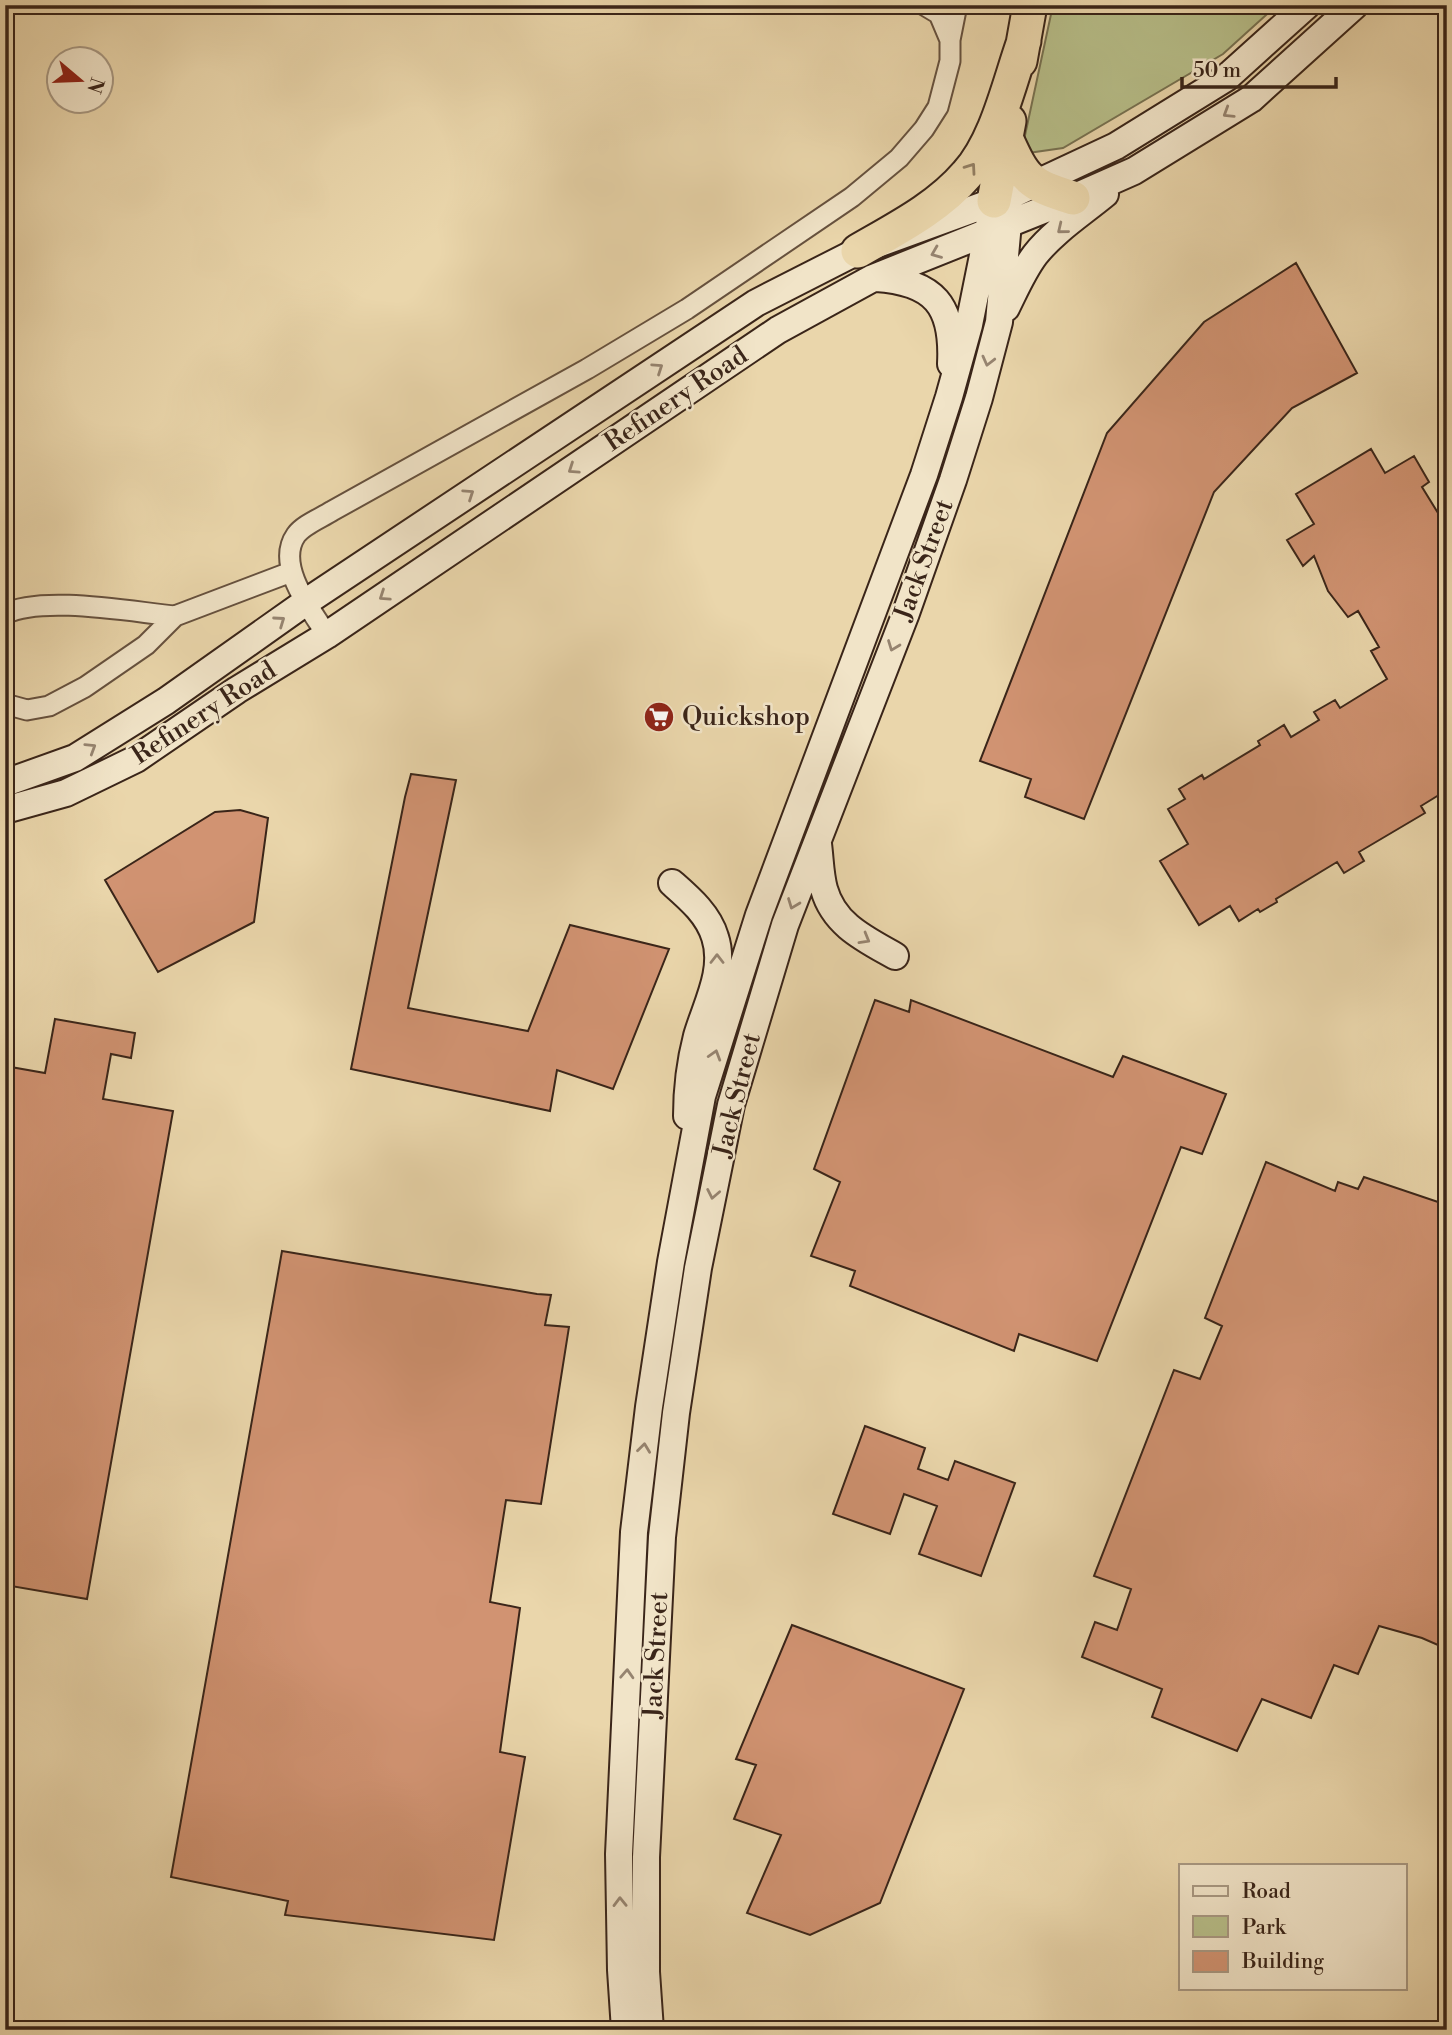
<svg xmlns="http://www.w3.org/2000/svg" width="1452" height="2035" viewBox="0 0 1452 2035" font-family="'Libre Bodoni',serif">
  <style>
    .green { fill: #b7be89; stroke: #787251; stroke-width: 2 }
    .building { fill: #d19372; stroke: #3a2519; stroke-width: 2 }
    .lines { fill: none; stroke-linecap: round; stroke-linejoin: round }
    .street-casing { stroke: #66513e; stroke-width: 23 }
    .secondary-casing { stroke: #3a2519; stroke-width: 30 }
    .highway-casing { stroke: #3a2519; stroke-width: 37 }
    .street { stroke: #f1e4c8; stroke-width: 19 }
    .secondary { stroke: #f1e4c8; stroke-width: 26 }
    .highway { stroke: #ead6ab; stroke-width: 33 }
    .oneway { stroke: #968470 }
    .oneway2 { stroke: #927e62 }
    .labels { text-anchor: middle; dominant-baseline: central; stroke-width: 5; stroke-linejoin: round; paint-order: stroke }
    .street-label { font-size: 26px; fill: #3a2519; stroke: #f1e4c8 }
    .poi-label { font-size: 26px; fill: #3a2519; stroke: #f1e4c8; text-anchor: start }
  </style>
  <rect width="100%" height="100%" fill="#ead6ab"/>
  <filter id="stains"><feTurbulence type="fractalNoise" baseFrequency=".00286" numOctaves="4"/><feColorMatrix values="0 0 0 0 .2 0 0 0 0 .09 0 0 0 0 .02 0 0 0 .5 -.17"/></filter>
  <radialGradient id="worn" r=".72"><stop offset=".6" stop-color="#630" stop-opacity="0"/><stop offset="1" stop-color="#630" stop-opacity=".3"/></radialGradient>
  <path class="green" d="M1053 5H1277L1223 54 1063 148 1021 154Z"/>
  <path class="building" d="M1296 263 1357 373 1292 408 1214 492 1084 819 1025 797 1031 779 980 761 1107 433 1204 322Z
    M1371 449 1385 473 1414 456 1429 482 1422 487 1438 513 1447 508V790L1421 806 1425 813 1359 852 1364 861 1344 873 1337 862 1276 899 1277 902 1260 912 1258 909 1239 921 1230 906 1199 925 1160 861 1188 844 1168 809 1185 799 1179 789 1202 775 1204 779 1260 745 1258 741 1284 725 1291 737 1319 720 1314 712 1335 700 1340 708 1387 679 1371 651 1379 647 1358 611 1348 617 1328 591 1314 556 1303 566 1287 540 1314 524 1296 494Z
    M411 774 456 780 408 1008 528 1031 570 925 669 949 613 1089 557 1070 550 1111 351 1069 405 797Z
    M240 810 268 818 254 922 158 972 105 880 215 812Z
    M875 1000 909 1012 911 1000 1113 1077 1123 1056 1226 1094 1202 1154 1181 1147 1097 1361 1019 1334 1014 1351 850 1286 855 1271 811 1256 840 1182 814 1169Z
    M55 1019 135 1033 131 1058 111 1054 103 1099 173 1111 87 1599 5 1585V1066L45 1073Z
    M1266 1162 1335 1191 1338 1182 1358 1189 1364 1177 1447 1205V1649L1422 1638 1379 1626 1358 1674 1334 1665 1311 1718 1262 1699 1237 1751 1152 1717 1162 1689 1082 1657 1095 1622 1117 1630 1131 1589 1094 1576 1174 1370 1200 1379 1222 1326 1205 1318Z
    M282 1251 537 1294 551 1295 545 1325 569 1327 541 1504 506 1500 490 1602 520 1608 500 1752 525 1757 494 1940 285 1915 288 1901 171 1877Z
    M865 1426 925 1448 918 1469 948 1480 955 1461 1015 1483 981 1576 919 1554 937 1506 904 1494 890 1534 833 1514Z
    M792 1625 964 1689 880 1903 810 1935 747 1913 781 1835 734 1819 756 1765 736 1759Z"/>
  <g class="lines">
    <g class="street-casing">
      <path id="street" d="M950 40 957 5
        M5 614C42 595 132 612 175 616
        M327 635C311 610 275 565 296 535 303 525 321 518 332 511L587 369 687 309 852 197 899 158 924 129 938 107 950 61V40L939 14 924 5
        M5 704 27 710 49 706 85 687 146 645 175 616 291 572"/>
    </g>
    <g class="secondary-casing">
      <path id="secondary" d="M876 278C934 282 954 305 951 364
        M1006 308C1015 290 1023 271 1035 255 1054 231 1082 213 1105 194
        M5 783 75 758 166 701 306 602 756 303 858 251 1009 196 1116 146 1226 78 1307 5
        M5 810 66 793 136 759 237 690 327 635 778 330 873 278 1073 198 1134 171 1251 99 1355 5
        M818 844C820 859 820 875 824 889 834 925 865 939 895 956
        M672 883C689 898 708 914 715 937 726 970 706 1005 697 1036 690 1063 687 1088 687 1116
        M625 2030 621 1970 619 1854 634 1532 649 1407 671 1262 702 1096 759 915 924 475 949 397 969 325 994 201
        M650 2030 646 1972V1857L662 1537 676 1413 698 1268 731 1105 785 925 906 613 953 480 979 398 999 322 1008 223 1009 196"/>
    </g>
    <g class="highway-casing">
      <path id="highway" d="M1020 61 1030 5
        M1006 138C1025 180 1028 184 1073 198
        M994 201 1009 121
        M858 251C896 229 938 208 967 174 997 141 1009 83 1024 41"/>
    </g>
    <use href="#street" class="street"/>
    <use href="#secondary" class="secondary"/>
    <use href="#highway" class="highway"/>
  </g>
  <defs><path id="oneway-chevron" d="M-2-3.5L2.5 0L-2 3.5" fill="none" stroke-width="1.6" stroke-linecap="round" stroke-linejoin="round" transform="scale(1.75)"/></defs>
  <g class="oneway">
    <use href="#oneway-chevron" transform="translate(1228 113) rotate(148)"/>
    <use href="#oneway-chevron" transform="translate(1062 229) rotate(141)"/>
    <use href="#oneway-chevron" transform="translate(936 253) rotate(158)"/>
    <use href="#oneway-chevron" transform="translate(988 361) rotate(104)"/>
    <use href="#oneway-chevron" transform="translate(658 368) rotate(-34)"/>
    <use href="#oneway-chevron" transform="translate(573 469) rotate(146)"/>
    <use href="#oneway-chevron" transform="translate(469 494) rotate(-34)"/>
    <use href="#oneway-chevron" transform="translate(384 596) rotate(146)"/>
    <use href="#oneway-chevron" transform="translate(280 621) rotate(-35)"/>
    <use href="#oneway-chevron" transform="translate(893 646) rotate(111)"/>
    <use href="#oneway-chevron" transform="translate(91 748) rotate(-32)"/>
    <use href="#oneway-chevron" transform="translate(793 904) rotate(111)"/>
    <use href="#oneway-chevron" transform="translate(865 939) rotate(30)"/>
    <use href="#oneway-chevron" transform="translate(717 959) rotate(-90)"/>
    <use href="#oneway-chevron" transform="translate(715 1055) rotate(-73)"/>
    <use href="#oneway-chevron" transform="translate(713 1194) rotate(101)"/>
    <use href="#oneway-chevron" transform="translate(644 1448) rotate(-83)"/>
    <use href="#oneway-chevron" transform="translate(627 1674) rotate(-87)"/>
    <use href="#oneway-chevron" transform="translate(620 1902) rotate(-91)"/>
  </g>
  <use class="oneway2" href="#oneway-chevron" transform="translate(971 168) rotate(-55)"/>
  <defs>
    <g id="supermarket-disc" transform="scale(1.575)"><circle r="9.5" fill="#8f2418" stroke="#f1e4c8"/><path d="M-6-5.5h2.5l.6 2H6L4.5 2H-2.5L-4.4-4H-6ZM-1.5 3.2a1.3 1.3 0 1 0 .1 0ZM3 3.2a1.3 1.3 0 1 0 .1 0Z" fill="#fff"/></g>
  </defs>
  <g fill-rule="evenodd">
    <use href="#supermarket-disc" x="659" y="717"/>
  </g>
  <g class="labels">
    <g class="street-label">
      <text transform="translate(676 399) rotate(-34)">Refinery Road</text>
      <text transform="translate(924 560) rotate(-70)">Jack Street</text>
      <text transform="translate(204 713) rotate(-33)">Refinery Road</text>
      <text transform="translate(737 1095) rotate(-76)">Jack Street</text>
      <text transform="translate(656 1655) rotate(-87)">Jack Street</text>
    </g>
    <g class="poi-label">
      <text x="682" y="717">Quickshop</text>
    </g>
  </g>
  <rect width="1452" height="2035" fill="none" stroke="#ead6ab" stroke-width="28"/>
  <rect x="7" y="7" width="1438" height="2021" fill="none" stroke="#3a2519" stroke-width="3.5"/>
  <rect x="14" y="14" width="1424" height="2007" fill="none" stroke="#3a2519" stroke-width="2"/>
  <rect x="1179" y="1864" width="228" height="126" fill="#f1e4c8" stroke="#a89882" stroke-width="2"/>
  <rect x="1193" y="1886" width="35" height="10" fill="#f1e4c8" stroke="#a89882" stroke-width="2"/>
  <text x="1242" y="1898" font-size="21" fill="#3a2519">Road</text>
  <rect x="1193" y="1916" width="35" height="21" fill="#b7be89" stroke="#a89882" stroke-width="2"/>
  <text x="1242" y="1934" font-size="21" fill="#3a2519">Park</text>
  <rect x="1193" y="1951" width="35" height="21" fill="#d19372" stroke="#a89882" stroke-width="2"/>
  <text x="1242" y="1968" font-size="21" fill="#3a2519">Building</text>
  <g transform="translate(80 80) rotate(109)"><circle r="33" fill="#f1e4c8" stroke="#a89882" stroke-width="2"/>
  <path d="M0-5L12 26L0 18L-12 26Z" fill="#8f2418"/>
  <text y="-10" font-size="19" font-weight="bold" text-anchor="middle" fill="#3a2519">N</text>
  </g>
  <path d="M1182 77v10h154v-10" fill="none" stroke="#3a2519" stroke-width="3.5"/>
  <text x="1193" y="77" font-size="21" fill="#3a2519" stroke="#f1e4c8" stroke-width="5" paint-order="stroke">50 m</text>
  <rect width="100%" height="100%" filter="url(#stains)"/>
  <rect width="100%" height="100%" fill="url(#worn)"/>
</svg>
